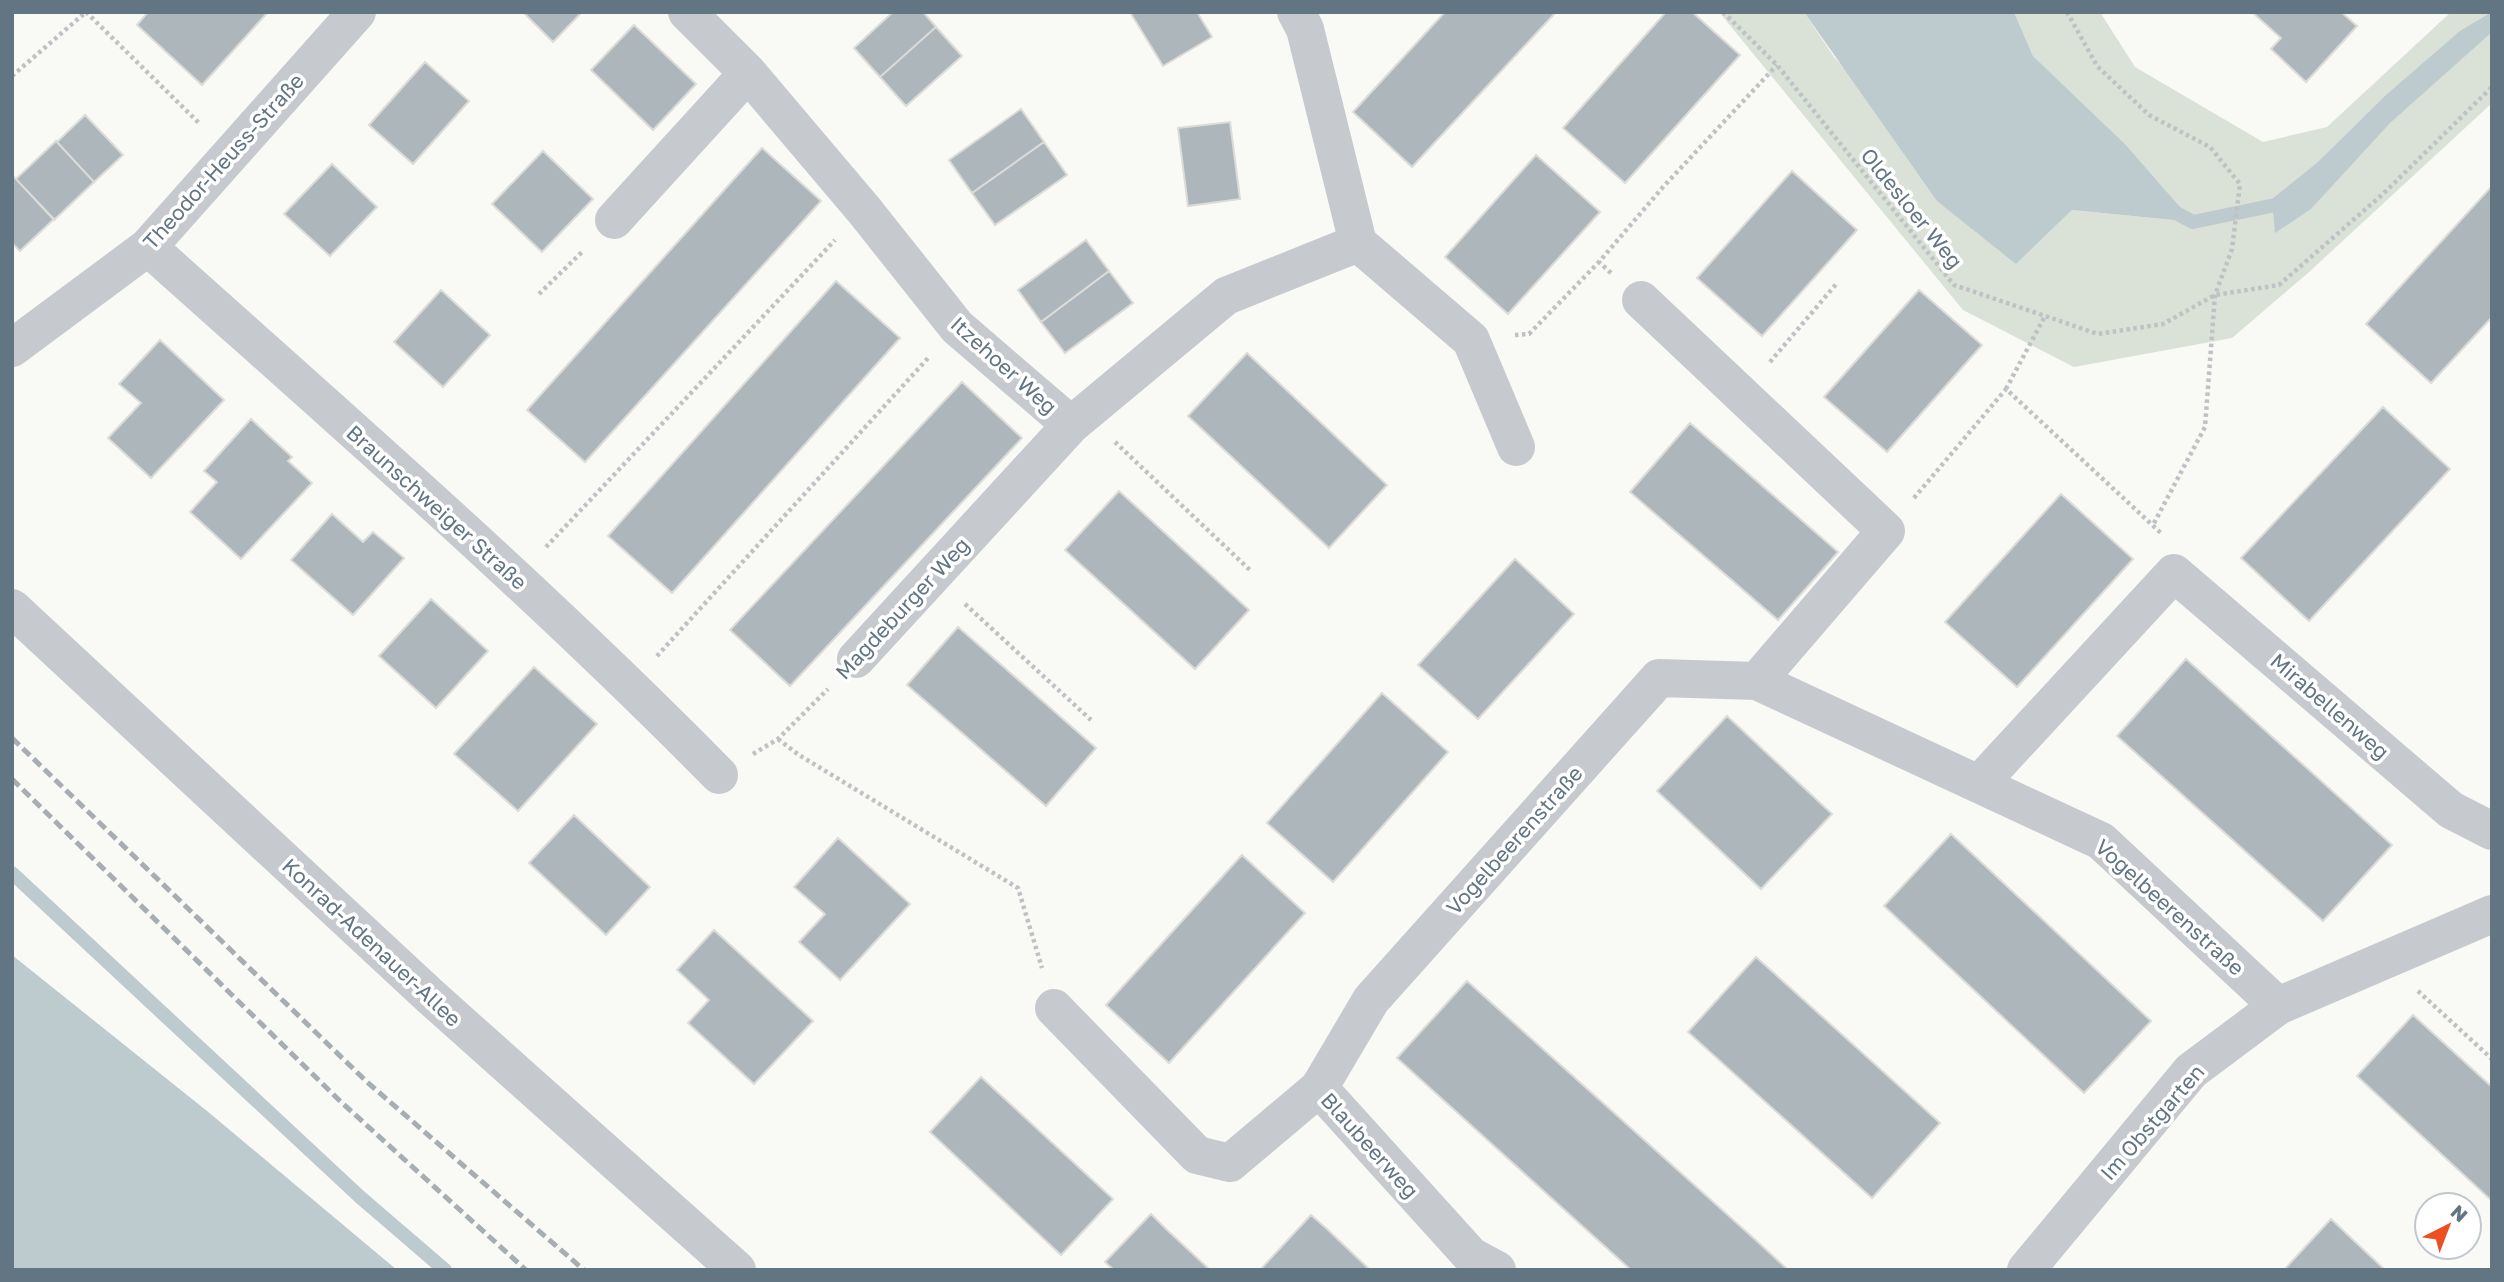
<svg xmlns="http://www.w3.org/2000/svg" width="2504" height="1282" viewBox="0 0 2504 1282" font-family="'Golos Text',sans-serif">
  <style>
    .green { fill: #dae1d7 }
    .water { fill: #bdcace }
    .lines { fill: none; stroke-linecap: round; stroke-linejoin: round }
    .stream { stroke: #bdcace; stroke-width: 14 }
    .building { fill: #adb6bb; stroke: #dbdbd8; stroke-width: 2 }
    .path { stroke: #bfc2c4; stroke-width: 4.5; stroke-dasharray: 3.5 3.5; stroke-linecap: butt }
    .minor { stroke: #c6cace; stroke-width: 38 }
    .rail { stroke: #a6adb3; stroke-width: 5; stroke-dasharray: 10 5; stroke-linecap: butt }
    .labels { text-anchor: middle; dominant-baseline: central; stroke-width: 7; stroke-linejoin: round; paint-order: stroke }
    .street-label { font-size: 21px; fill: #627583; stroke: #fff }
  </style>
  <rect width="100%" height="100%" fill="#f9f9f6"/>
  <path class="green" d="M1719 12H1804L1834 57 2016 264 2072 210 2192 222 2125 144 2033 56 2014 12H2100L2135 67 2263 142 2327 127 2451 12H2492V103L2308 273 2232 338 2074 367 1963 310Z"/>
  <path class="water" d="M1804 12H2014L2033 56 2125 144 2193 222 2072 210 2016 264 1937 201Z
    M2492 12V32L2390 123 2311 209 2275 233 2272 199 2318 162 2386 95 2460 31Z
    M12 955 207 1111 397 1270H12Z"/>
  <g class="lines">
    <path class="stream" d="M2178 214 2193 222 2290 202
      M12 873 360 1197 445 1270"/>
  </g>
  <path class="building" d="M148 12H268L202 85 137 25Z
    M523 12H582L553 42Z
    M893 12H923L936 27 880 77 854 48Z
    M1130 12H1197L1212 37 1163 66Z
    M1445 12H1556L1412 167 1353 112Z
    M1666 12H1692L1740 55 1625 183 1563 128Z
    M2252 12H2341L2357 26 2306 82 2271 49 2281 38Z
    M634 25 696 84 653 130 591 70Z
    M936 27 962 56 906 106 880 77Z
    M425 62 469 101 413 164 369 125Z
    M1021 109 1044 142 972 193 949 160Z
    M85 115 123 155 94 182 57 142Z
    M1230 122 1240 199 1188 206 1178 128Z
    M56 141 94 182 54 220 16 179Z
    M1044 142 1067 175 995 225 972 193Z
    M762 148 821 201 585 462 527 410Z
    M543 151 593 199 542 252 492 204Z
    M1536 155 1600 212 1508 314 1445 257Z
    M332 164 377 207 330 256 284 214Z
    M1792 171 1857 230 1762 336 1697 278Z
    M12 175 54 219 20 251 12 243Z
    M2492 186V317L2431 383 2366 324Z
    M1086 240 1109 271 1041 322 1018 290Z
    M1109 271 1133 303 1065 353 1041 322Z
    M836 281 900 338 672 593 608 536Z
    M441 290 490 335 443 387 394 342Z
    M1919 290 1982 345 1887 452 1824 397Z
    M160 340 224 400 151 478 108 438 141 403 119 384Z
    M1247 353 1387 485 1329 548 1188 416Z
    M962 382 1022 438 790 686 730 630Z
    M2383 407 2450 469 2309 621 2241 558Z
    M251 419 292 457 288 461 312 483 241 559 190 512 217 482 204 471Z
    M1690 423 1838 552 1778 620 1630 492Z
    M1119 491 1249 610 1195 669 1065 550Z
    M2061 494 2133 559 2017 687 1945 622Z
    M332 514 363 542 373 532 404 558 353 615 291 560Z
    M1515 559 1574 614 1478 719 1418 665Z
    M431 599 488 651 436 708 379 656Z
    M958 627 1096 748 1046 806 907 685Z
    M2186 659 2392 845 2323 921 2117 736Z
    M534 667 597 724 518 811 454 754Z
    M1382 693 1448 752 1333 882 1267 823Z
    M1727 716 1832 814 1761 889 1657 791Z
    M574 815 650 887 606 935 529 863Z
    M1951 834 2151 1021 2084 1093 1884 906Z
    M838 838 910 904 840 980 799 942 825 914 794 887Z
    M1242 855 1305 913 1169 1063 1106 1005Z
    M714 930 813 1021 754 1084 688 1023 709 1000 677 970Z
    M1756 957 1940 1123 1872 1198 1688 1032Z
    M1467 981 1760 1244 1788 1270H1631L1397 1058Z
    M2413 1015 2492 1087V1201L2357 1076Z
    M981 1077 1113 1199 1061 1255 930 1132Z
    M1151 1214 1165 1228 1210 1270H1114L1105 1262Z
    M1311 1215 1327 1229 1370 1270H1260Z
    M2331 1219 2385 1270H2284Z"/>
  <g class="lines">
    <path class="path" d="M86 12 200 124
      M1723 12 1777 65 1954 285 2098 334 2163 324 2215 295 2279 285 2384 193 2492 87
      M2067 12 2097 66 2149 115 2210 147 2240 184 2232 249 2215 295 2205 427 2153 525
      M12 76 86 12
      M1611 273 1599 262 1663 187 1777 65
      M539 294 584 250
      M1515 335 1529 334 1599 262
      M1770 362 1837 283
      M2006 389 2045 316
      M1115 442 1252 572
      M1914 498 2006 389 2162 534
      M546 547 835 240
      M965 604 1091 720
      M657 656 929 357
      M778 739 799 755 1018 888 1042 968
      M753 754 778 739 828 689
      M2418 991 2492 1059"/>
    <path class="minor" d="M687 12 748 73 864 210 957 327 1071 425 1226 296 1358 243
      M1296 12 1305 29 1358 243 1471 340 1516 447
      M614 220 748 73
      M148 247C341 420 537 590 719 775
      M1641 300 1886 531 1757 681
      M12 348 148 247 357 12
      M12 608 431 997 737 1270
      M856 659 1071 425
      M1979 784 2174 573 2451 810 2492 831
      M1054 1008 1197 1155 1230 1163 1319 1088 1471 1256 1497 1270
      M1319 1088 1371 1000 1659 678 1757 681 2101 841 2278 1006
      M2026 1270 2191 1071 2278 1006 2492 914"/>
    <path class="rail" d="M12 738 367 1082 584 1270
      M12 779 340 1101 526 1270"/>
  </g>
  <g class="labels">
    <g class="street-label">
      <text transform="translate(223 161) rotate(-48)">Theodor-Heuss-Straße</text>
      <text transform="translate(1912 208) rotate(51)">Oldesloer Weg</text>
      <text transform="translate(1004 365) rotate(42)">Itzehoer Weg</text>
      <text transform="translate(437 507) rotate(42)">Braunschweiger Straße</text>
      <text transform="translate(902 608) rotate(-47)">Magdeburger Weg</text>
      <text transform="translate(2330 706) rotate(41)">Mirabellenweg</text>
      <text transform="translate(1514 840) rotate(-48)">Vogelbeerenstraße</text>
      <text transform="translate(2170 907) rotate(42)">Vogelbeerenstraße</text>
      <text transform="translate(372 942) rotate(43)">Konrad-Adenauer-Allee</text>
      <text transform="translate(2152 1122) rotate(-49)">Im Obstgarten</text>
      <text transform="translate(1370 1145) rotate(48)">Blaubeerweg</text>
    </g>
  </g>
  <rect width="2504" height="1282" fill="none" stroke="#627583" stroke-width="28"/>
  <g transform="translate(2448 1226) rotate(42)"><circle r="33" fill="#ffffff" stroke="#c0c8cd" stroke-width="2"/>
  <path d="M0-5L12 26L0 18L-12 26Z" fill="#ec5022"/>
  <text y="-10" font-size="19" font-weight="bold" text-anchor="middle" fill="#627583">N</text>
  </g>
</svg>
